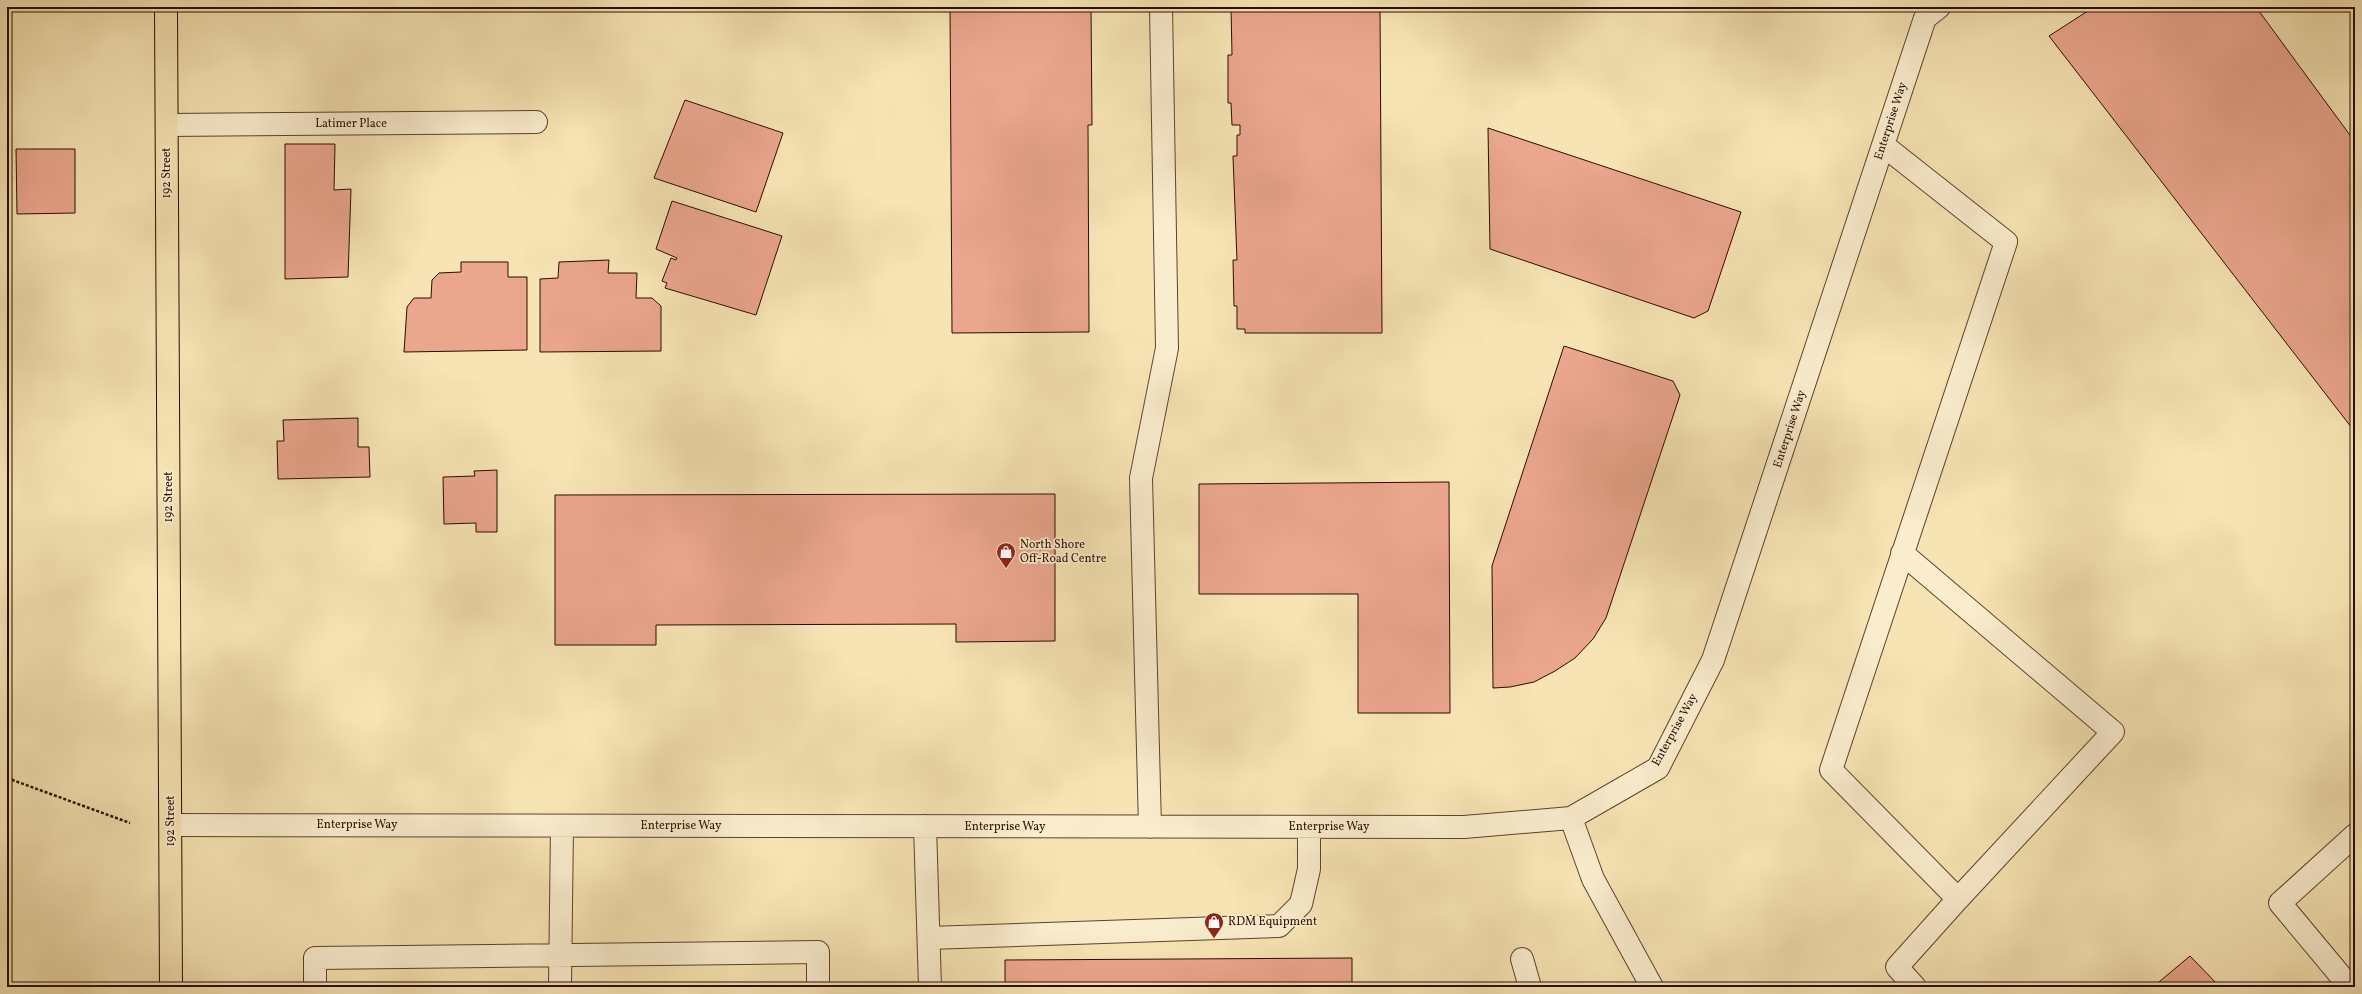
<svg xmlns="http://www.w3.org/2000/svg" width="2362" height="994" viewBox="0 0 2362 994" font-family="Vollkorn,serif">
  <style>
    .building { fill: #eba68e; stroke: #2a0c00 }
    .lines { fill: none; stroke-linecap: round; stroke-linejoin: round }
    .minor-casing { stroke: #5d422d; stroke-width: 24 }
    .major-casing { stroke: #2a0c00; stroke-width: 24 }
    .path { stroke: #2a0c00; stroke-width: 2.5; stroke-dasharray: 3 2; stroke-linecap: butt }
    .minor { stroke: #faedce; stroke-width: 22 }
    .major { stroke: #f7e4b4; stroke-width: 22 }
    .labels { text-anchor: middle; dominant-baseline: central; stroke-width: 3.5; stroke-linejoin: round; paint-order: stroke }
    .street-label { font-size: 12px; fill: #2a0c00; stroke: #faedce }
    .poi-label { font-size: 12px; fill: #2a0c00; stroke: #faedce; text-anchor: start }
  </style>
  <rect width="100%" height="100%" fill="#f7e4b4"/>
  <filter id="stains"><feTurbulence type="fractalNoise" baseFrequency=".005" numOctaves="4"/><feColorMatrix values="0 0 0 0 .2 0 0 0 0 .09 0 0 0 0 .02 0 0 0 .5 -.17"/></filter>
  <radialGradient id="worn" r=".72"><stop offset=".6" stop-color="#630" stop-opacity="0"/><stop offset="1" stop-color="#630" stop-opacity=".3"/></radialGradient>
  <path class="building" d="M950 7H1091L1092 125H1088L1089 332 952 333Z
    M1231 7H1380L1382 333H1245V329H1237V306H1234L1233 260H1237L1233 156H1237V135H1240V125H1232L1231 103H1228V55H1232Z
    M2094 7H2256L2355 142V432L2049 36Z
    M685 100 783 133 756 212 654 178Z
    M1488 128 1741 212 1708 311 1694 318 1490 249Z
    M285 144H335L334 190 351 189 348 277 285 279Z
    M16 149H75V213L17 214Z
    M672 201 782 236 756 315 665 288 667 283 662 281 671 258 676 260 677 258 656 249Z
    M609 260 608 273H637L636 298H652L661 306V351L540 352V279L558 278 559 262Z
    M461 262H508V277H527V350L404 352 407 307 414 298H431L432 280 439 273 461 272Z
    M1564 346 1673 381 1680 395 1606 618 1593 639 1575 658 1555 671 1534 682 1510 687 1493 688 1492 566Z
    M358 418V447H369L370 477 278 479 277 441H284L283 420Z
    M497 470V532H476V523L444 524 443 477 475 476 474 471Z
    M1449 482 1450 713H1358V594H1199V484Z
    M1055 494V641L956 642V624L656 625V645H555V495Z
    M2190 956 2220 987H2153Z
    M1352 958V987H1005V960Z
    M753 983V987H617V984Z
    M516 985V987H380V986Z"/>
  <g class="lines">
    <g class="minor-casing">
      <path id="minor" d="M167 125 536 122
        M1883 145 2006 242 1831 770 1958 899 1897 967 1915 987
        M1902 553 2113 732 1958 899
        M1571 818 1593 879 1652 987
        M171 825 1464 827 1571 818 1658 768 1713 660 1925 18 1939 7
        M925 826 930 987
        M1150 827 1141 478 1167 348 1161 7
        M929 938 1279 926 1301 904 1309 869V827
        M1522 959 1530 987
        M315 987V958L818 952V987
        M560 987 562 826
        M2350 987 2280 903 2355 835"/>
    </g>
    <g class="major-casing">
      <path id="major" d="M166 7 171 987"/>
    </g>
    <path class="path" d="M7 778 130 823"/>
    <use href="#minor" class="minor"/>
    <use href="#major" class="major"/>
  </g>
  <defs>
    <g id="shop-pin" transform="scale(1)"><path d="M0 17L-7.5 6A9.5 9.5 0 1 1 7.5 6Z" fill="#8f2418" stroke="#faedce"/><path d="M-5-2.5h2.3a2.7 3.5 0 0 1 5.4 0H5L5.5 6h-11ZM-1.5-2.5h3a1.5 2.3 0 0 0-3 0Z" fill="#fff"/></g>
  </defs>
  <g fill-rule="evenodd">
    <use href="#shop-pin" x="1006" y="552"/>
    <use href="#shop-pin" x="1214" y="922"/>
  </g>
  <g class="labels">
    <g class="street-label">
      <text transform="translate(1891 121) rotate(-72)">Enterprise Way</text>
      <text x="351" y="124">Latimer Place</text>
      <text transform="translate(167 173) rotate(-90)">192 Street</text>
      <text transform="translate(1790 429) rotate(-72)">Enterprise Way</text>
      <text transform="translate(169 497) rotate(-90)">192 Street</text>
      <text transform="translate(1675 730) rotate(-61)">Enterprise Way</text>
      <text transform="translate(171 821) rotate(-90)">192 Street</text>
      <text x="357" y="825">Enterprise Way</text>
      <text x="681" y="826">Enterprise Way</text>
      <text x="1005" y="827">Enterprise Way</text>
      <text x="1329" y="827">Enterprise Way</text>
    </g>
    <g class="poi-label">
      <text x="1020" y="545">North Shore<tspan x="1020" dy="14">Off-Road Centre</tspan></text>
      <text x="1228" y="922">RDM Equipment</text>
    </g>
  </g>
  <rect width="2362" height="994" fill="none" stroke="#f7e4b4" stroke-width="24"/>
  <rect x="8" y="8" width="2346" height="978" fill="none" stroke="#2a0c00" stroke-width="2"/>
  <rect x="12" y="12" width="2338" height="970" fill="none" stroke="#2a0c00"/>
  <rect width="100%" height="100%" filter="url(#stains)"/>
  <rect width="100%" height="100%" fill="url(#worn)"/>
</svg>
